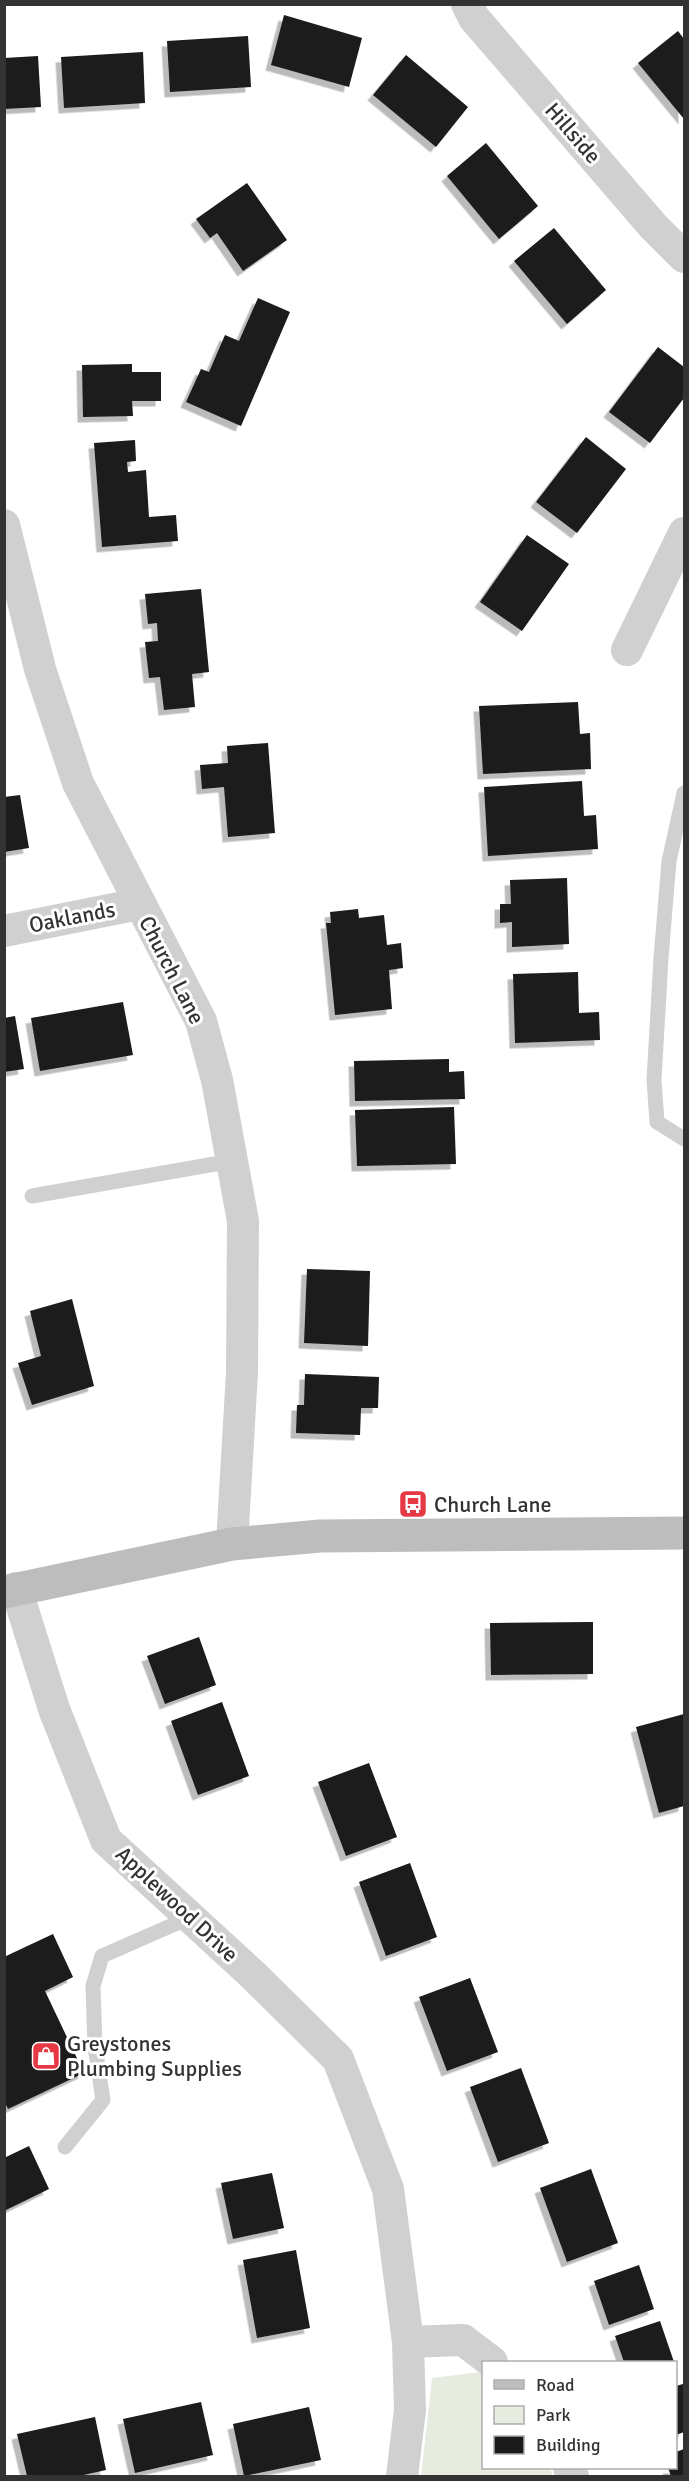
<svg xmlns="http://www.w3.org/2000/svg" width="689" height="2481" viewBox="0 0 689 2481" font-family="Signika,sans-serif">
  <style>
    .green { fill: #e6ecdf }
    .building { fill: #1a1a1a; filter: url(#shadow) }
    .lines { fill: none; stroke-linecap: round; stroke-linejoin: round }
    .lane { stroke: #d0d0d0; stroke-width: 15 }
    .street { stroke: #d0d0d0; stroke-width: 32 }
    .secondary { stroke: #bdbdbd; stroke-width: 33 }
    .labels { text-anchor: middle; dominant-baseline: central; stroke-width: 6; stroke-linejoin: round; paint-order: stroke }
    .street-label { font-size: 22px; fill: #333; stroke: #fff }
    .poi-label { font-size: 22px; fill: #333; stroke: #fff; text-anchor: start }
  </style>
  <defs>
    <filter id="shadow"><feDropShadow dx="-5.5" dy="5.5" stdDeviation="0" flood-color="#0004"/></filter>
  </defs>
  <rect width="100%" height="100%" fill="#fff"/>
  <path class="green" d="M480 2372 484 2375V2468H550L553 2476H421L432 2378Z"/>
  <path class="building" d="M284 15 362 38 349 87 271 65Z
    M678 31 684 39V119L638 63Z
    M248 36 251 87 170 92 167 41Z
    M143 52 145 103 64 108 61 57Z
    M406 55 468 107 436 147 373 95Z
    M38 56 41 107 4 109V58Z
    M486 143 538 206 499 239 447 176Z
    M247 183 287 240 243 271 217 233 210 238 196 219Z
    M554 228 606 290 567 324 514 261Z
    M258 298 290 312 241 426 186 402 201 369 209 372 225 335 239 341Z
    M658 347 684 367V398L650 443 609 412Z
    M132 364V372H161V401H132L133 416 83 417 82 365Z
    M586 437 626 469 577 533 536 502Z
    M135 440 136 461 127 462 128 472 146 470 149 517 176 515 178 541 102 547 94 443Z
    M527 535 569 564 522 631 480 602Z
    M201 589 209 672 192 674 195 707 164 710 160 677 149 678 145 642 158 641 157 623 148 624 145 594Z
    M578 702 580 734 590 733 591 769 483 774 479 706Z
    M268 743 275 833 228 837 224 787 202 789 200 765 228 763 227 746Z
    M582 781 584 816 596 815 598 849 488 856 484 787Z
    M20 795 29 848 4 852V797Z
    M567 878 569 944 512 947V922L500 923V904H511L510 880Z
    M358 909 359 918 384 915 387 945 401 943 403 968 389 970 392 1009 335 1015 326 923H331L330 912Z
    M578 972 579 1013 599 1012 600 1040 515 1043 513 974Z
    M123 1002 133 1055 40 1071 31 1018Z
    M15 1016 24 1069 4 1072V1018Z
    M449 1059V1072L464 1071 465 1099 355 1101 354 1061Z
    M454 1107 456 1164 357 1166 355 1110Z
    M307 1269 370 1271 368 1346 304 1343Z
    M72 1299 94 1386 32 1405 18 1363 41 1356 30 1311Z
    M305 1374 379 1377 378 1408H361L360 1435 296 1433 297 1405H304Z
    M593 1622V1674L491 1675 490 1623Z
    M199 1637 216 1685 165 1704 147 1656Z
    M222 1702 249 1776 198 1795 171 1721Z
    M684 1714V1806L659 1813 636 1727Z
    M369 1763 397 1837 346 1856 318 1782Z
    M410 1863 437 1937 386 1956 359 1882Z
    M53 1934 73 1977 45 1991 84 2073 8 2109 4 2101V1957Z
    M470 1978 498 2052 447 2071 419 1997Z
    M521 2068 549 2143 498 2162 470 2087Z
    M29 2146 49 2189 4 2211V2158Z
    M591 2169 618 2243 567 2262 540 2188Z
    M272 2173 284 2228 233 2239 221 2183Z
    M296 2250 310 2328 257 2338 243 2260Z
    M639 2265 654 2309 609 2325 594 2281Z
    M660 2321 674 2362H624L615 2336Z
    M683 2384 684 2432 676 2435V2386Z
    M201 2402 213 2455 135 2473 123 2419Z
    M309 2407 321 2460 244 2476 233 2424Z
    M95 2417 106 2470 79 2476H27L17 2434Z
    M684 2449V2476H671L668 2468H676V2452Z"/>
  <g class="lines">
    <path class="lane" d="M684 793 669 861 661 958 654 1080 657 1122 684 1139
      M32 1196 232 1161
      M65 2147 103 2100 95 2047 93 1986 102 1956 191 1917"/>
    <path class="street" d="M467 4 474 18 653 226 684 257
      M4 525 40 669 78 783 201 1021 217 1080 243 1221 242 1372 232 1544
      M627 650 684 533
      M4 931 139 904
      M16 1588 54 1709 106 1840 253 1975 338 2059 388 2189 408 2342 410 2410 402 2476
      M408 2342 463 2340 492 2362
      M569 2468 573 2476"/>
    <path class="secondary" d="M4 1592 232 1544 320 1536 684 1533"/>
  </g>
  <defs>
    <g id="bus-square" transform="scale(1.5)"><rect x="-9" y="-9" width="18" height="18" rx="4" fill="#e63946" stroke="#fff"/><path d="M-5-6H5V4H4V6H2V4H-2V6H-4V4H-5ZM-3.5-4V0h7V-4ZM-3.5 1.2v1.5H-2V1.2ZM2 1.2v1.5H3.5V1.2Z" fill="#fff"/></g>
    <g id="shop-square" transform="scale(1.5)"><rect x="-9" y="-9" width="18" height="18" rx="4" fill="#e63946" stroke="#fff"/><path d="M-5-2.5h2.3a2.7 3.5 0 0 1 5.4 0H5L5.5 6h-11ZM-1.5-2.5h3a1.5 2.3 0 0 0-3 0Z" fill="#fff"/></g>
  </defs>
  <g fill-rule="evenodd">
    <use href="#bus-square" x="413" y="1504"/>
    <use href="#shop-square" x="46" y="2056"/>
  </g>
  <g class="labels">
    <g class="street-label">
      <text transform="translate(573 133) rotate(49)">Hillside</text>
      <text transform="translate(72 917) rotate(-11)">Oaklands</text>
      <text transform="translate(172 970) rotate(63)">Church Lane</text>
      <text transform="translate(177 1904) rotate(43)">Applewood Drive</text>
    </g>
    <g class="poi-label">
      <text x="434" y="1504">Church Lane</text>
      <text x="67" y="2043">Greystones<tspan x="67" dy="25">Plumbing Supplies</tspan></text>
    </g>
  </g>
  <rect width="689" height="2481" fill="none" stroke="#333333" stroke-width="12"/>
  <rect x="482" y="2361" width="195" height="108" fill="#ffffff" stroke="#adadad" stroke-width="1.5"/>
  <rect x="494" y="2380" width="30" height="9" fill="#bdbdbd" stroke="#adadad" stroke-width="1.5"/>
  <text x="536" y="2391" font-size="18" fill="#333333">Road</text>
  <rect x="494" y="2406" width="30" height="18" fill="#e6ecdf" stroke="#adadad" stroke-width="1.5"/>
  <text x="536" y="2421" font-size="18" fill="#333333">Park</text>
  <rect x="494" y="2436" width="30" height="18" fill="#1a1a1a" stroke="#adadad" stroke-width="1.5"/>
  <text x="536" y="2451" font-size="18" fill="#333333">Building</text>
</svg>
